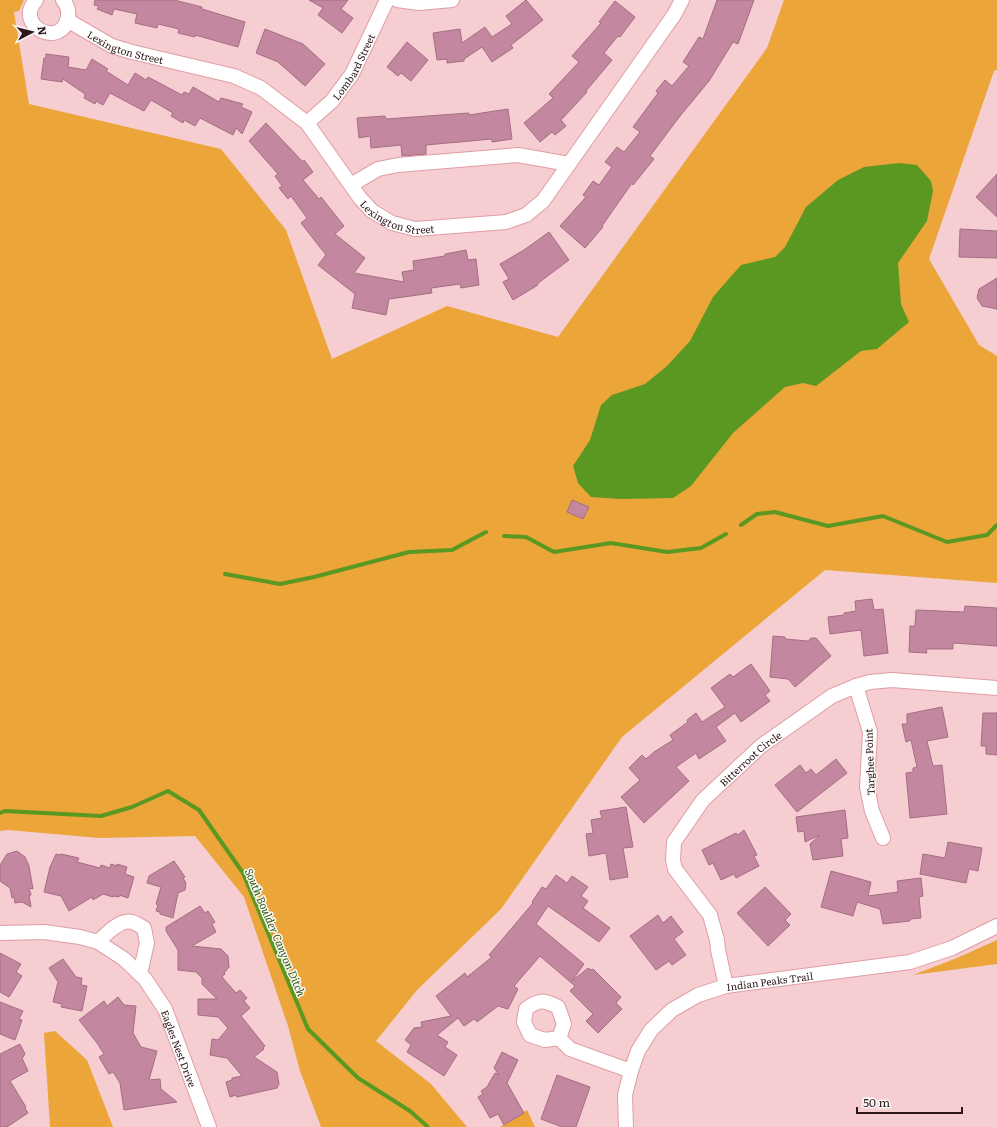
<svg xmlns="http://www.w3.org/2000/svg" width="997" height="1127" viewBox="0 0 997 1127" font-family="Literata,serif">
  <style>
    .green { fill: #eba538 }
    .water { fill: #5b9822 }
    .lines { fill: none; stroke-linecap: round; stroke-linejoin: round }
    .stream { stroke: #5b9822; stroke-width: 4 }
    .building { fill: #c3889f; stroke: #a56d84 }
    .minor-casing { stroke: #df9ea4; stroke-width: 16 }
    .minor { stroke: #fff; stroke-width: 14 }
    .labels { text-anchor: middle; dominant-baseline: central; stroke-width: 3; stroke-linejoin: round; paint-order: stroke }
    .street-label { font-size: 10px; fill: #2d1618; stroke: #fafafa }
    .water-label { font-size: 11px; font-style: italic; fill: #325a0a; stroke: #fafafa }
  </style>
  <rect width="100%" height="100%" fill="#f6cdd0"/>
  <path class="green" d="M0 0H24L19 11 14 12 29 104 221 149 286 230 332 359 447 306 558 337 767 48 784 0H997V70L994 71 929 259 979 345 997 356V583L825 570 622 737 501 909 417 990 376 1041 431 1084 467 1127H321L300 1071 288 1026 244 897 195 836 100 838 8 830 0 831Z
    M997 940V964L913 975 957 958Z
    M55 1031 87 1060 113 1127H50L44 1033Z
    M527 1110 535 1127H500Z"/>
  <path class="water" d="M899 163 917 165 931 181 933 191 927 221 898 263 901 304 909 322 877 349 861 351 816 386 803 383 785 387 733 433 691 486 673 498 620 499 591 497 578 483 573 466 590 440 601 405 612 395 645 384 667 366 690 341 713 297 741 265 775 257 785 247 806 207 838 180 864 167Z"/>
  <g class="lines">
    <path class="stream" d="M741 525 757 514 775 512 828 526 883 516 947 542 987 535 997 525
      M504 536 526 537 554 552 611 543 667 552 701 548 726 534
      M225 574 280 584 314 577 409 552 452 550 486 532
      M0 813 5 811 101 816 132 807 168 791 199 810 243 873 308 1029 358 1078 410 1111 428 1127"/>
  </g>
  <path class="building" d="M95 0H174L202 7V9L245 22 238 47 195 35V37L178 33 179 29 158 24 157 28 135 23 137 14 114 9 112 15 97 9 99 6 94 5Z
    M309 0H348L341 9 353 18 342 33 318 15 323 8Z
    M526 0 543 20 511 45 513 48 492 62 482 47 464 59V61L447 63V59L437 60 433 33 460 29 462 43 485 27 492 37 512 24 506 16Z
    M717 0H754L738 44 733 42 709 81 680 116 650 156 654 159 633 185 632 183 602 226 603 227 585 248 560 226 586 197 583 195 593 181 599 185 612 167 605 162 617 147 624 152 640 132 633 127 658 93 656 91 665 80 672 86 689 66 683 62 699 37 703 39Z
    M615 1 635 17 620 37 618 36 604 53 612 60 586 91 587 92 561 120 566 126 555 135 552 132 540 142 524 123 553 98 549 94 579 62 572 56 601 23 599 22Z
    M265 29 303 44 325 64 305 86 278 62 256 53Z
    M407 42 428 60 411 81 401 73 398 76 387 67Z
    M46 54 69 57 68 67 86 70 92 59 108 69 106 71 128 85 135 73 146 80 148 77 182 95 184 92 189 94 193 87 219 102 221 98 243 104 241 107 252 112 242 134 236 128 233 135 200 118 195 126 184 120 183 123 171 116 173 113 151 100 144 111 110 93 103 105 96 101 95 104 84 98 85 94 63 79 62 82 41 79 44 58H46Z
    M508 109 512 139 492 142V139L426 145V154L402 156 401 145 371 148 370 136 359 138 357 118 385 116 386 119 469 113V115Z
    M266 123 303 162 304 160 313 172 303 180 319 199 321 197 344 226 335 234 365 258 354 273 404 282 402 272 414 270 413 261 445 256V254L466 250 468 260 476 259 479 285 461 288 460 284 431 288 432 293 389 299 386 315 352 308 355 294 318 265 326 255 301 223 307 218 291 196 288 199 279 188 282 186 275 176 278 174 249 141Z
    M997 174V217L976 197Z
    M960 229 997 231V258L959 257Z
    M549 232 569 260 537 284 538 285 513 300 503 282 509 279 500 264 524 250Z
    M997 278V309L982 306 977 298 979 289Z
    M572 500 589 507 583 519 567 512Z
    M872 599 874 610 883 609 888 653 864 656 861 630 830 634 828 617 844 615V613L856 611 855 601Z
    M965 606 997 608V646L953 643V649H926L927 653 909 652 910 626H915L916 610 964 612Z
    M773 636 785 637V639L808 641 811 638H816L831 656 795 687 788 679 770 677Z
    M751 664 770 691 765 695 770 701 741 722 735 713 716 727 726 741 699 759 696 753 676 767 689 781 644 823 621 797 640 780 629 768 642 755 646 759 654 752 673 740 670 735 688 722 687 720 696 713 702 722 725 707 711 688 730 674 733 677Z
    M942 707 948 737 927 741 933 766 942 765 947 814 910 818 906 773 913 772V768L917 767 911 740 906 742 902 724H907V714Z
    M983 713H997V755L986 754V746H981Z
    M836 759 847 773 797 812 775 785 800 765 806 773 811 769 816 775Z
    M626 807 633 847 623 848 628 877 610 880 606 853 589 856 586 834 593 833 591 820 602 818 600 811Z
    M845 810 848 838 841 839 843 856 813 860 810 844 820 835 805 842 804 831 798 832 796 817Z
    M744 830 757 855 754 856 759 866 736 878 734 874 721 880 713 863 709 865 702 850 736 833 738 835Z
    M948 842 982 848 978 871 969 869 966 883 920 874 923 854 945 858Z
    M17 851 25 857 29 866 33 889 29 888 31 895H29L31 907 22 902 15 903 14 897 12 898 10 888 0 881V865L7 854Z
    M56 854 60 855 61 854 79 858 77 862 100 868 101 865 110 868 111 864 117 866V864L127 867 125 874 134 877 128 898 119 895V897L113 896V897L103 894 93 900 92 897 69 911 61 896 44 892 50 867Z
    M174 861 185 877 183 878 186 883 185 890 178 893 173 918 160 914V912L156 911 158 905 156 904 161 887 147 883 149 876Z
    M831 871 871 882 868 896 898 892 897 881 921 878 923 896 919 897 921 918 910 919V921L883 924 880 909 857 902 853 916 821 907Z
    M556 875 567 883 572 876 588 887 581 896 588 901 583 908 610 928 599 942 548 906 536 924 584 964 572 981 588 968 591 970 593 969 621 997 616 1003 622 1009 598 1033 586 1021 593 1014 570 991 575 986 540 956 514 986 518 989 508 1009 498 1006 477 1022 474 1019 464 1026 458 1018 437 1035 448 1042 445 1047 457 1055 444 1076 407 1052 411 1045 405 1040 414 1028 422 1027 421 1022 451 1016 436 996 465 973 467 977 492 957 489 955 533 903 532 902 542 887 546 889Z
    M765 887 791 914 785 920 790 925 768 946 737 913Z
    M200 906 205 913 208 911 215 922 212 924 216 932 192 946 221 949 228 956 229 967 224 973 225 974 222 977 236 993 240 990 247 998 244 1001 250 1008 241 1016 265 1046 263 1048 264 1049 254 1057 277 1072 279 1084 277 1088 237 1097 236 1095 230 1097 226 1082 232 1080V1078L242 1076 227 1058 210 1055 212 1039 218 1040 228 1028 218 1017 198 1015V999H217L202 984V978L196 972 178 970V950L166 931V927Z
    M658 915 663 923 671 916 683 932 674 939 686 955 672 965 669 961 656 970 630 936Z
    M0 953 21 964 16 972 22 976 9 997 0 992Z
    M63 959 76 977 82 978 81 985 87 986 82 1011 61 1007 62 1004 53 1002 58 982 49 968Z
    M118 997 124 1005 136 1006 133 1033 141 1047 157 1051 149 1080 160 1079 161 1089 177 1102 124 1110 120 1083 113 1072 109 1074 99 1057 104 1054 97 1043 79 1020 104 1001 107 1006Z
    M0 1002 23 1011 19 1019 22 1020 15 1040 0 1034Z
    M20 1044 25 1054 24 1055V1056L22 1058 28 1071 10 1081 26 1107 25 1108 28 1113 7 1127H0V1054Z
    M502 1052 518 1060 507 1083 524 1113 504 1125 498 1114 490 1118 478 1097 483 1094 481 1091 487 1087 495 1073 499 1075 494 1068Z
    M557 1075 590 1087 576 1127H562L541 1119Z"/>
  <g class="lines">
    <g class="minor-casing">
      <g id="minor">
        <path d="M36 0C13 26 62 50 68 17 69 11 67 5 63 0"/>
        <path d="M397 0 419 3 452 0"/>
        <path id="s1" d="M67 20 112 46 132 52 234 76 261 88 307 123 360 198 372 211 392 223 415 229 506 222 526 215 543 201 674 15 682 0"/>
        <path id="s2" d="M307 123 332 101 352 74 387 0"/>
        <path d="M351 185 378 169 398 165 518 155 569 164"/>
        <path d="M856 686 870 732 867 787 872 811 883 838"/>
        <path id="s3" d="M0 933 44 932 80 937 98 942 124 959 145 979 165 1009 209 1127"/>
        <path d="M98 942C106 934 120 919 132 922 136 923 140 926 144 928L147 943 140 974"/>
        <path id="s4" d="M726 986 718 950 717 940 710 915 675 869 673 860 674 842 703 800 761 746 832 696 856 686 870 682 892 680 997 688"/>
        <path d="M559 1038 545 1040 530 1035 524 1022 526 1009C539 999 544 1000 558 1007L564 1024 559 1038 570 1049 631 1071"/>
        <path id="s5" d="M626 1127 625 1095 631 1071 638 1051 651 1030 672 1010 698 995 726 986 910 962 952 948 997 926"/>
      </g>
    </g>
    <use href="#minor" class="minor"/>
  </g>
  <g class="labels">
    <g class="street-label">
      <text stroke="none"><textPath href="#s1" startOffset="65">Lexington Street</textPath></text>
      <text stroke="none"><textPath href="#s2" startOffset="74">Lombard Street</textPath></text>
      <text stroke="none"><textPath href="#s1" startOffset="401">Lexington Street</textPath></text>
      <text stroke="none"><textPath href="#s4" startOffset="272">Bitterroot Circle</textPath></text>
      <text transform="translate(869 762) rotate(-92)">Targhee Point</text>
      <text stroke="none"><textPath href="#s5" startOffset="235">Indian Peaks Trail</textPath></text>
      <text stroke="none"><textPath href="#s3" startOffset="237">Eagles Nest Drive</textPath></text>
    </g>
    <g class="water-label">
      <text transform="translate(276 932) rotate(67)">South Boulder Canyon Ditch</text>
    </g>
  </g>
  <g transform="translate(32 32) rotate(83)" stroke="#fafafa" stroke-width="3" paint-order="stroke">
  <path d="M0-3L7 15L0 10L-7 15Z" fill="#2d1618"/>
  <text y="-6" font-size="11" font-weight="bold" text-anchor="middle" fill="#2d1618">N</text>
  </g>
  <path d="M857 1107v6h105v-6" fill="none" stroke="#2d1618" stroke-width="2"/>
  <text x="863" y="1107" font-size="12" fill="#2d1618" stroke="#fafafa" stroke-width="3" paint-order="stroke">50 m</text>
</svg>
